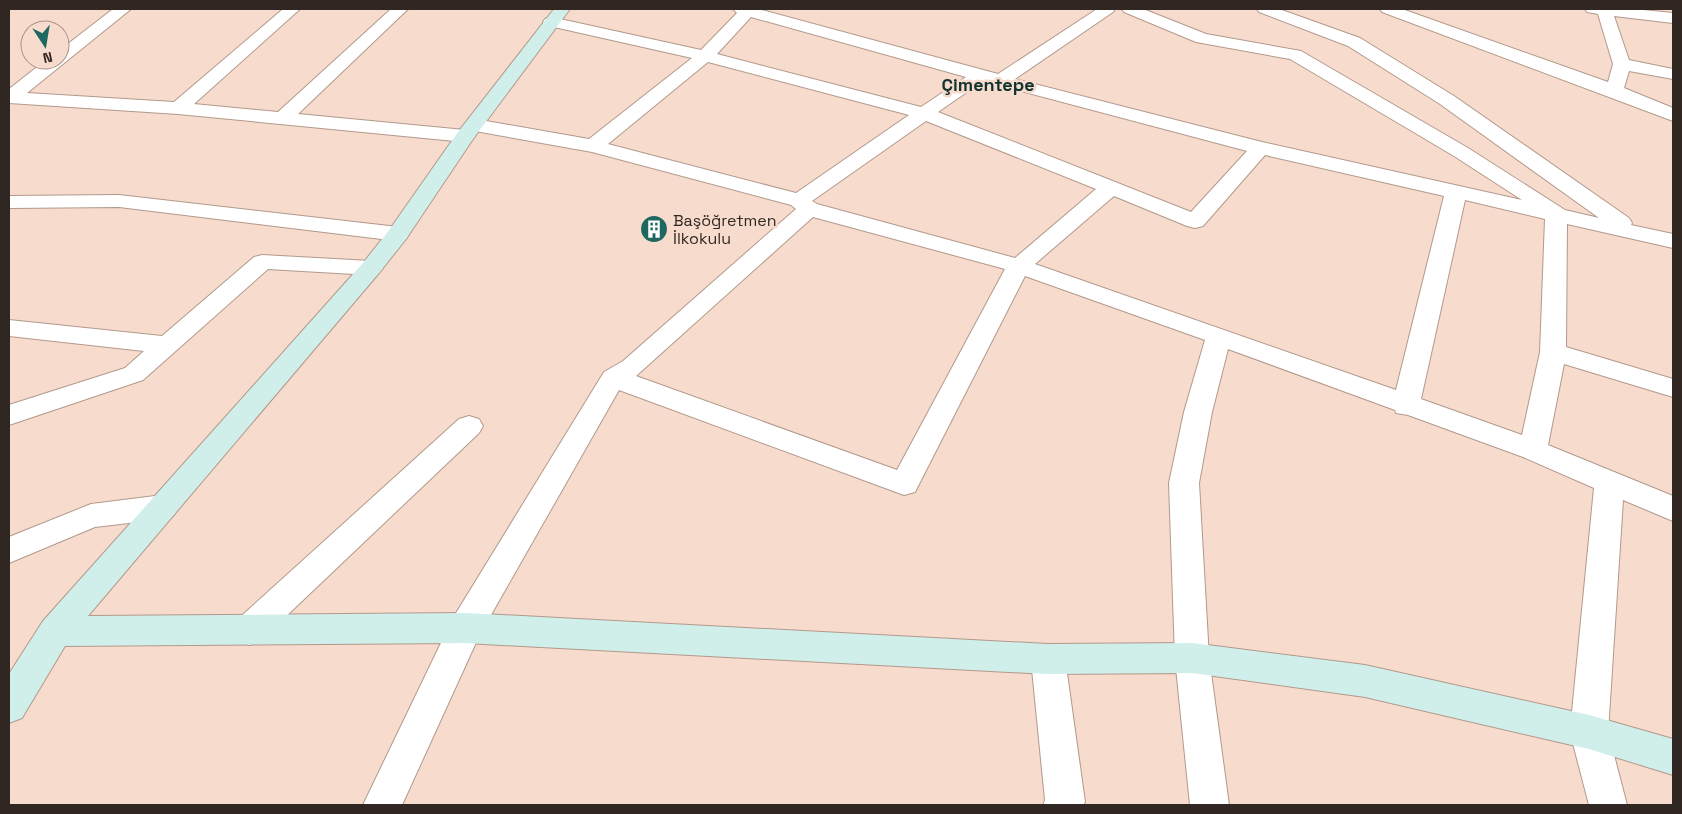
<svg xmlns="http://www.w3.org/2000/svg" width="1682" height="814" viewBox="0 0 1682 814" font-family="'Space Grotesk',sans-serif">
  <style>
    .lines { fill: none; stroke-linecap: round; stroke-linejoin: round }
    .street-casing { stroke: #b2998b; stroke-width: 2 }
    .secondary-casing { stroke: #b2998b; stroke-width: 2 }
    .street { fill: #fff; fill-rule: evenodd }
    .secondary { fill: #d0efeb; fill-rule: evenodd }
    .labels { text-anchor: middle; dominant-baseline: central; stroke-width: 5; stroke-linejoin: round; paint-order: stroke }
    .poi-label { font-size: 16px; fill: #312722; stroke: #f7dccd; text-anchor: start }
    .far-district-label { font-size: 18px; font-weight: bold; fill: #11332f; stroke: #f7dccd }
  </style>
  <rect width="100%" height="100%" fill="#f7dccd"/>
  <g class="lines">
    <g class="street-casing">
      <path id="street" d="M113 9H131L27 93 174 102 283 9H300L194 104 278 112 391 9H408L298 114 465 130 472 132 475 136 472 140 465 142 178 114 9 103V89L46 60H60V50Z
        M733 9H758L998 74 1097 9H1115L1113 12 1015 79 1262 142 1522 200 1454 156 1290 59 1196 42 1124 12 1122 9H1143L1206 34 1301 51 1468 148 1565 210 1599 218 1440 104 1348 46 1259 12 1257 9H1279L1360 38 1454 96 1629 218 1632 223 1631 225 1673 234V248L1567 224 1566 347 1673 379V397L1564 364 1548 445 1673 496V521L1623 500 1608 732 1627 805H1589L1570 732 1594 488 1523 457 1408 415 1396 413 1395 410 1228 349 1212 412 1199 483 1209 658 1229 805H1190L1175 658 1169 483 1184 412 1205 340 1025 276 915 492 904 495 619 390 479 636 402 805H363L453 618 604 372 623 361 796 209 791 205 592 152 475 131 468 129 465 125 468 121 475 119 589 139 692 58 545 25 543 22 545 19 551 17 701 50 737 13ZM751 17 966 77 921 107 717 54ZM708 62 909 115 796 193 608 144ZM983 81 1247 151 1191 212 938 112ZM926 121 1096 189 1015 258 817 204 812 201ZM1265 155 1444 196 1396 390 1035 264 1114 196 1187 226 1195 228 1203 226ZM1465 200 1545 219 1540 352 1522 435 1421 399ZM813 217 1005 269 897 470 636 376Z
        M1380 9H1402L1608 82 1613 64 1598 14 1587 12 1585 9H1633L1673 13V23L1614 16 1629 60 1673 69V79L1629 71 1624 88 1673 108V121L1382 12Z
        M119 195 398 227 406 229 409 234 406 239 398 241 119 207 9 208V196Z
        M262 255 371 261 379 263 383 268 379 273 371 275 268 269 143 380 9 425V405L125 368 144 351 9 336V320L162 336 254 257Z
        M469 416 479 419 483 426 479 433 261 640 249 645 237 640 232 630 237 620 459 419Z
        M163 495 174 499 178 507 174 515 163 519 95 527 9 563V537L91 504Z
        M1048 644 1060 648 1065 659 1085 802 1083 805H1043L1045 800 1031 659 1036 648Z"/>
    </g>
    <g class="secondary-casing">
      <path id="secondary" d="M554 9H570L473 139 406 239 379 273 88 616 465 613 1048 644 1192 643 1365 665 1589 715 1673 739V775L1589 749 1365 697 1192 673 1048 674 465 643 65 646 22 718 9 723V674L43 621 363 263 390 229 458 132Z"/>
    </g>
    <use href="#street" class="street"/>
    <use href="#secondary" class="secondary"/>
  </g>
  <defs>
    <g id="building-disc" transform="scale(1.4375)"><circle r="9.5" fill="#1f6860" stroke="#f7dccd"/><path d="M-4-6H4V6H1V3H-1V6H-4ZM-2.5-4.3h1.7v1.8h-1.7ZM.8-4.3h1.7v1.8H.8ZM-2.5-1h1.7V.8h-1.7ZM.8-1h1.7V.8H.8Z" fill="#fff"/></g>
  </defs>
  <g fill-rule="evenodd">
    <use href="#building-disc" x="654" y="229"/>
  </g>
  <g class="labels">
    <g class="poi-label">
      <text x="673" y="220">Başöğretmen<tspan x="673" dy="18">İlkokulu</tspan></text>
    </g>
    <g class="far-district-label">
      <text x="988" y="84">Çimentepe</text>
    </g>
  </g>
  <rect width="1682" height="814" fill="none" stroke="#312722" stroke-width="20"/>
  <g transform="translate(45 45) rotate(168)"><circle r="24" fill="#f7dccd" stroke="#a89489"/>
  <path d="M0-4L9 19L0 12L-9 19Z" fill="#1f6860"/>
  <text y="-8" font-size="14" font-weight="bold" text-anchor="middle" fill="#312722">N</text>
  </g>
</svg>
